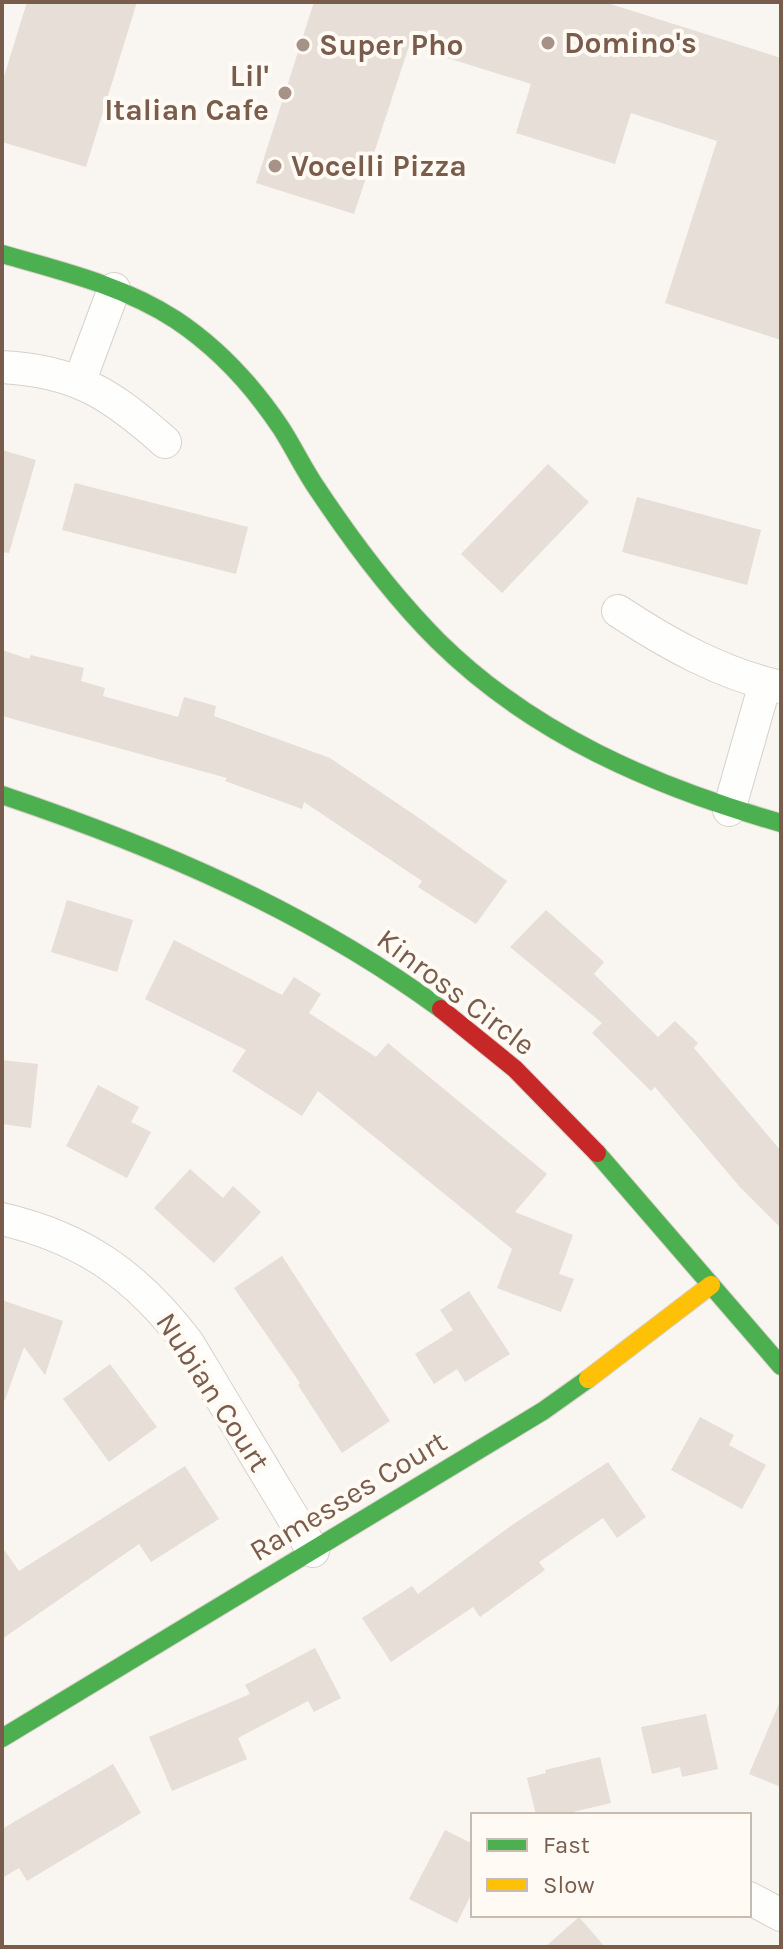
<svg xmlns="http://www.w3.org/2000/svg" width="783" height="1949" viewBox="0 0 783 1949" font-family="Karla,sans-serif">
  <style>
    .building { fill: #e6ded7 }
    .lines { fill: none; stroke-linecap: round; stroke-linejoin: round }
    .street-casing { stroke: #d7d1cb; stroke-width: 34 }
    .fast-casing { stroke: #d9d2cb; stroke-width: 20 }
    .slow-casing { stroke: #d9d2cb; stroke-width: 20 }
    .jam-casing { stroke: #d9d2cb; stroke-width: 20 }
    .street { stroke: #fefefd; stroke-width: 32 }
    .fast { stroke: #4caf50; stroke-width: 18 }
    .slow { stroke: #ffc107; stroke-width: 18 }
    .jam { stroke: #c62828; stroke-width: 18 }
    .poi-dot { fill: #a69286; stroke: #fffaf3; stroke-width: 3 }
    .labels { text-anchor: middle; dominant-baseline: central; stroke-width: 8; stroke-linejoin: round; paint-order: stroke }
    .poi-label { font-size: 30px; font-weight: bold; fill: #7a5c4d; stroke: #fffaf3; text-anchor: start }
    .street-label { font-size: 30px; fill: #7a5c4d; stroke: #fffaf3 }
  </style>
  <rect width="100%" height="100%" fill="#f9f5f0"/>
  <path class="building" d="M27 2H137L86 167 2 142V83Z
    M314 2H604L781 58V340L665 303 717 141 631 113 615 164 516 133 531 84 409 46 354 214 256 183Z
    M2 450 36 460 9 553 2 552Z
    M548 464 589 502 502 593 461 554Z
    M75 483 248 527 236 574 62 530Z
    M637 497 761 530 747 585 622 552Z
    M2 650 29 659 31 655 84 668 81 681 105 688 103 696 178 717 184 697 216 706 214 716 330 758 416 816 507 881 476 924 418 887 422 881 304 802 302 809 225 781 227 778 2 716Z
    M67 900 133 920 117 972 51 952Z
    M546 910 604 962 594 974 658 1037 675 1021 698 1043 694 1048 781 1151V1228L739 1186 655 1087 651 1091 592 1033 602 1023 510 947Z
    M174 940 282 995 294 977 321 994 309 1013 376 1057 388 1043 547 1174 515 1212 573 1235 559 1274 574 1279 561 1312 497 1288 512 1249 318 1091 302 1116 232 1071 246 1050 145 999Z
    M2 1060 38 1064 31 1128 2 1124Z
    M98 1085 139 1107 131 1122 151 1132 127 1178 66 1146Z
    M190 1169 223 1198 233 1186 261 1212 214 1263 154 1208Z
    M282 1256 390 1421 342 1453 298 1385 300 1383 234 1288Z
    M469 1291 510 1354 465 1382 457 1369 434 1384 415 1354 453 1330 440 1310Z
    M2 1300 63 1321 45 1375 24 1347 5 1400H2Z
    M110 1364 157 1427 109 1462 63 1399Z
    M700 1417 734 1435 729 1445 766 1465 742 1509 671 1470Z
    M608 1462 646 1517 617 1538 603 1518 539 1562 545 1570 480 1617 473 1607 391 1662 362 1618 412 1586 418 1594 512 1525Z
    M185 1466 219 1519 151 1562 139 1544 2 1639V1547L19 1571Z
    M315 1648 341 1698 314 1712 308 1701 238 1738 247 1759 172 1791 149 1737 250 1694 245 1685Z
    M781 1699V1787L749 1774Z
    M706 1714 718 1769 682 1777 680 1767 652 1774 641 1727Z
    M600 1757 611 1803 560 1815H536L527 1778 546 1773 545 1770Z
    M113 1764 141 1813 27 1881 19 1868 2 1878V1829Z
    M445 1830 473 1844V1891L457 1923 409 1899Z
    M579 1917 605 1947H545Z"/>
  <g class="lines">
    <g class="street-casing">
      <path id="street" d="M2 367C76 371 111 394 165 442
        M80 380 114 289
        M618 611C668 644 722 674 781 687
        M729 810 765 684
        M2 1219C84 1238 137 1276 188 1343L313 1551
        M749 1898 781 1915"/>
    </g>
    <g class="fast-casing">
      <path id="fast" d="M2 254C62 271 124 286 176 320 218 348 253 386 281 428 294 448 304 470 318 490 354 544 392 595 438 641 532 734 655 787 781 823
        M2 795C159 848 307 911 441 1009
        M597 1153 781 1366
        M2 1738 543 1411 588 1379"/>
    </g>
    <g class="slow-casing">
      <path id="slow" d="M588 1379 711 1285"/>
    </g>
    <g class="jam-casing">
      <path id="jam" d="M441 1009 515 1069 597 1153"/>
    </g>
    <use href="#street" class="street"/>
    <use href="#fast" class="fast"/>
    <use href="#slow" class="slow"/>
    <use href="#jam" class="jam"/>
  </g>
  <g class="poi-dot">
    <circle cx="548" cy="43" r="8"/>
    <circle cx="303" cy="45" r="8"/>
    <circle cx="285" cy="93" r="8"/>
    <circle cx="275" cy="166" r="8"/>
  </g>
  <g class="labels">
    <g class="poi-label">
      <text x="564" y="43">Domino's</text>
      <text x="319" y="45">Super Pho</text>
      <text x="269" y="76" text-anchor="end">Lil'<tspan x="269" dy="34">Italian Cafe</tspan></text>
      <text x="291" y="166">Vocelli Pizza</text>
    </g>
    <g class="street-label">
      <text transform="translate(456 992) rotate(37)">Kinross Circle</text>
      <text transform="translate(213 1392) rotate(57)">Nubian Court</text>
      <text transform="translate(348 1496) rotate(-31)">Ramesses Court</text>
    </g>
  </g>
  <rect width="783" height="1949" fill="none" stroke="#7a5c4d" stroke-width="8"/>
  <rect x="471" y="1813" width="280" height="104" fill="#fffaf3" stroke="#cabbb1" stroke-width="2"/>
  <rect x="487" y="1839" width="40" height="12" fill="#4caf50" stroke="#cabbb1" stroke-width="2"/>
  <text x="543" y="1853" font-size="24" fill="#7a5c4d">Fast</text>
  <rect x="487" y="1879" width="40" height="12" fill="#ffc107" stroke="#cabbb1" stroke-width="2"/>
  <text x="543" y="1893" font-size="24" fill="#7a5c4d">Slow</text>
</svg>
